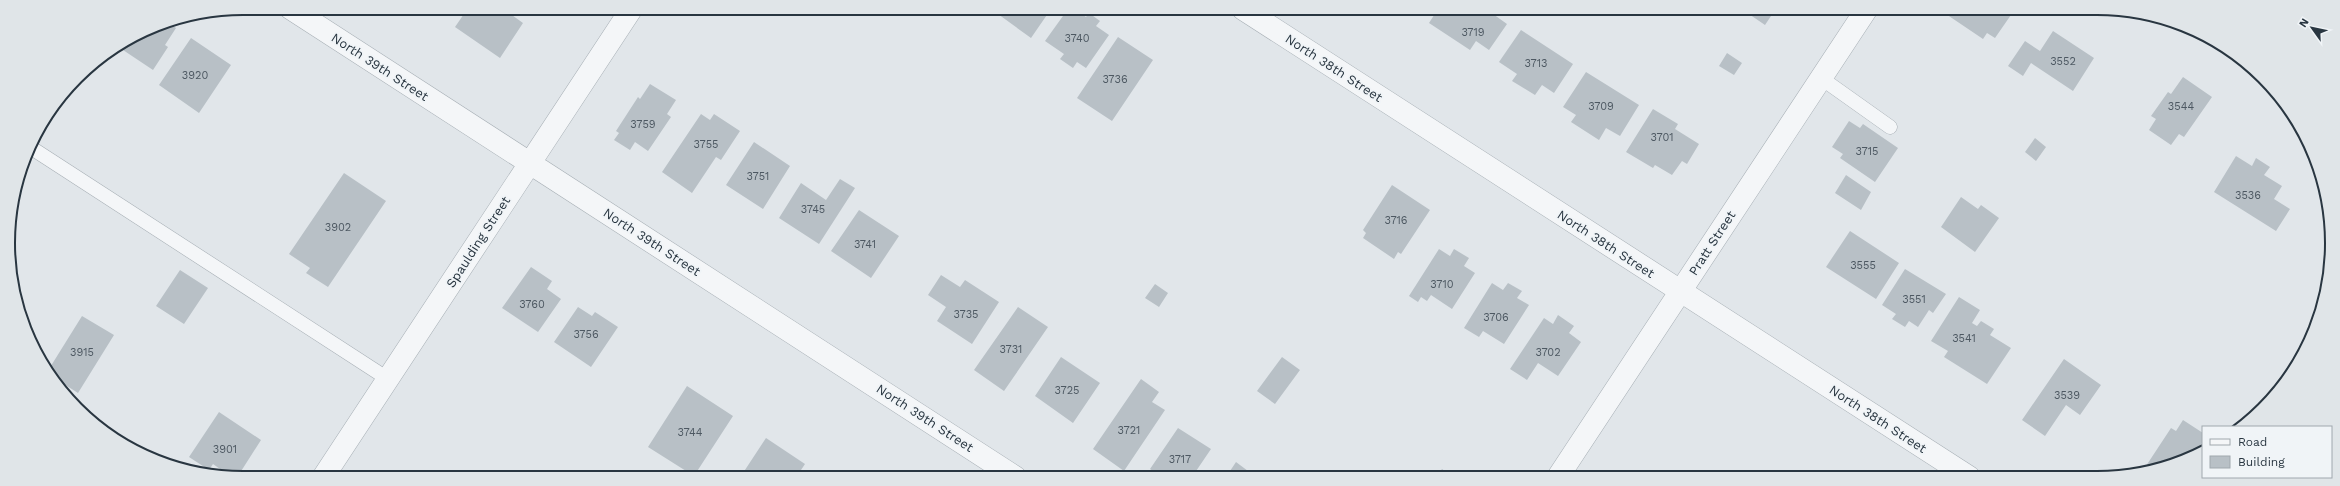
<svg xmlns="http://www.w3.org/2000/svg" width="2340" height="486" viewBox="0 0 2340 486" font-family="'Work Sans',sans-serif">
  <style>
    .building { fill: #b8c0c6 }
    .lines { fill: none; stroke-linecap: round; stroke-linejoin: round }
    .lane-casing { stroke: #a6aeb4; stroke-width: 15 }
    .street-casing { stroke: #a6aeb4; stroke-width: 23 }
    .lane { stroke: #f4f6f8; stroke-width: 14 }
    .street { stroke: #f4f6f8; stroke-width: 22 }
    .labels { text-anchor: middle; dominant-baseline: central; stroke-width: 3.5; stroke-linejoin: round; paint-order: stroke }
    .number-label { font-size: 11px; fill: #4d5862 }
    .street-label { font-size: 13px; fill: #293641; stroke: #f0f4f7 }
    .rim { fill: none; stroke: #293641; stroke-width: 2 }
  </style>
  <rect width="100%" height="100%" fill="#e1e6ea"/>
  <path class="building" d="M468 8H502L523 23 500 58 455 27Z
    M991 9H1051L1031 38Z
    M1068 9H1074L1086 17 1089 13 1100 21 1096 26 1109 35 1086 68 1077 62 1073 68 1060 59 1064 54 1045 41Z
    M1438 9H1486L1507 24 1489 50 1476 41 1470 50 1429 23Z
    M1743 10H1775L1765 25Z
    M1940 10H2010L2013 12 1995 38 1987 33 1983 39Z
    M168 23 176 28 165 45 168 47 153 70 120 48 153 26Z
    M1521 30 1573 64 1554 93 1542 85 1535 95 1512 81 1517 74 1499 62Z
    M2053 31 2094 58 2073 91 2031 63 2023 76 2008 66 2025 41 2040 51Z
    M1118 37 1153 60 1112 121 1077 98Z
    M191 38 231 65 199 113 159 85Z
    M1727 53 1742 63 1734 75 1719 66Z
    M1586 72 1639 105 1620 136 1606 128 1599 140 1571 122 1576 115 1563 107Z
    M2183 77 2212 97 2184 137 2179 134 2171 145 2149 130 2156 119 2151 116 2168 92 2171 94Z
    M650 84 676 100 667 114 671 117 648 151 635 142 630 150 614 140 619 133 616 131 638 97 640 99Z
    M1653 109 1678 124 1675 129 1699 144 1687 164 1682 161 1672 175 1655 165 1653 168 1626 152Z
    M701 114 710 120 714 114 740 131 721 160 716 157 692 193 662 172Z
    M1849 121 1860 128 1863 124 1898 148 1875 182 1840 158 1843 154 1832 147Z
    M2035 138 2046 147 2036 161 2025 152Z
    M754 142 790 166 763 209 726 185Z
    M2236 156 2252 166 2256 158 2270 167 2264 175 2282 186 2274 199 2290 209 2276 231 2214 192Z
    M344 173 386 201 328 287 306 273 310 268 289 254Z
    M1846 175 1871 192 1861 210 1835 193Z
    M840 179 855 188 819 244 779 218 801 183 826 200Z
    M1392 185 1430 210 1401 254 1398 252 1394 259 1363 238 1366 233 1363 230Z
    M1961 197 1978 209 1981 205 1999 218 1975 252 1941 227Z
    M859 210 899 236 871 278 831 251Z
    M1850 231 1899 263 1876 299 1826 267Z
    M1439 249 1450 256 1454 249 1469 258 1464 266 1475 273 1452 309 1431 295 1427 301 1421 297 1418 302 1409 296Z
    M531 267 552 281 547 289 561 299 538 332 502 308Z
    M1905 269 1946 294 1933 313 1929 310 1918 327 1909 321 1905 327 1892 319 1896 314 1882 305Z
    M180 270 208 288 184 324 156 306Z
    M941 275 960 287 965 280 999 302 972 344 937 321 946 307 928 295Z
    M1492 283 1503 290 1508 283 1522 291 1517 298 1529 305 1504 344 1483 331 1479 337 1464 328Z
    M1155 284 1168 293 1159 307 1145 298Z
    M1959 297 1980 310 1972 323 1977 326 1981 321 1994 329 1990 335 2011 348 1987 384 1944 357 1948 351 1931 341Z
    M578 307 592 316 595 312 618 327 591 367 554 342Z
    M1018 307 1048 327 1004 391 974 370Z
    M1558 315 1574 326 1569 333 1581 342 1558 376 1538 363 1527 380 1510 369 1544 318 1553 324Z
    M82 316 114 335 78 393 56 379 49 369Z
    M1061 357 1100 383 1073 423 1035 396Z
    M1282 357 1300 370 1275 404 1257 391Z
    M2064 359 2101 385 2080 415 2066 405 2045 436 2022 420Z
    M1141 379 1159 392 1152 402 1165 410 1124 471 1093 449Z
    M687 386 733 416 694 476 648 447Z
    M219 412 261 440 238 476H230L213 464 209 470 189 457Z
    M2183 420 2203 433V441L2196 455 2144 469 2171 428 2176 431Z
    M1178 428 1211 449 1192 477H1161L1150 469Z
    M766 438 805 464 797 476H741Z
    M1236 462 1256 477H1226Z
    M1442 469 1453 477H1436Z"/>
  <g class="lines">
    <g class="lane-casing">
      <path id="lane" d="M1821 78 1890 127
        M30 147 388 379"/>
    </g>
    <g class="street-casing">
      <path id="street" d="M290 8 1015 477
        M1243 9 1969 477
        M324 476 632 8
        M1558 477 1866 10"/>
    </g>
    <use href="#lane" class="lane"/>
    <use href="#street" class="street"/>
  </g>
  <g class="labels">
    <g class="number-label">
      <text x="1473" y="32">3719</text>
      <text x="1077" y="38">3740</text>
      <text x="2063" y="61">3552</text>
      <text x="1536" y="63">3713</text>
      <text x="195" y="75">3920</text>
      <text x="1115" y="79">3736</text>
      <text x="1601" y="106">3709</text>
      <text x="2181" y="106">3544</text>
      <text x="643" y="124">3759</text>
      <text x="1662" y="137">3701</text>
      <text x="706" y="144">3755</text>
      <text x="1867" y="151">3715</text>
      <text x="758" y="176">3751</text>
      <text x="2248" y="195">3536</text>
      <text x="813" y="209">3745</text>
      <text x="1396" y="220">3716</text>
      <text x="338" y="227">3902</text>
      <text x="865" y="244">3741</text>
      <text x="1863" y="265">3555</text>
      <text x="1442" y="284">3710</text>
      <text x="1914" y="299">3551</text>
      <text x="532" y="304">3760</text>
      <text x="966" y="314">3735</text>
      <text x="1496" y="317">3706</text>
      <text x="586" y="334">3756</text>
      <text x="1964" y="338">3541</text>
      <text x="1011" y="349">3731</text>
      <text x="82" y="352">3915</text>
      <text x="1548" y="352">3702</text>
      <text x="1067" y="390">3725</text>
      <text x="2067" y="395">3539</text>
      <text x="1129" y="430">3721</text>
      <text x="690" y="432">3744</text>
      <text x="225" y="449">3901</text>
      <text x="1180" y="459">3717</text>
    </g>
    <g class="street-label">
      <text transform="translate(380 67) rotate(33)">North 39th Street</text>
      <text transform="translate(1334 68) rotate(33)">North 38th Street</text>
      <text transform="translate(478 242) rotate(-57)">Spaulding Street</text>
      <text transform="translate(652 242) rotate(33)">North 39th Street</text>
      <text transform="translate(1712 243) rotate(-57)">Pratt Street</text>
      <text transform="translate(1606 244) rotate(33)">North 38th Street</text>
      <text transform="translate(925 418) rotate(33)">North 39th Street</text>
      <text transform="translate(1878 419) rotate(33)">North 38th Street</text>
    </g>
  </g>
  <path d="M0 0H2340V486H0ZM243 15H2097A228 228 0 0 1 2325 243V243A228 228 0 0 1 2097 471H243A228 228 0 0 1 15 243V243A228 228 0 0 1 243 15Z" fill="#e0e5e8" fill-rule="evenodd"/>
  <path class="rim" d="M243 15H2097A228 228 0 0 1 2325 243V243A228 228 0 0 1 2097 471H243A228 228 0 0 1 15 243V243A228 228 0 0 1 243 15Z"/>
  <rect x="2202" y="426" width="130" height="52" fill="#f0f4f7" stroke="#a0a8ae"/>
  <rect x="2210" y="439" width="20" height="6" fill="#f4f6f8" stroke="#a0a8ae"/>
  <text x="2238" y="446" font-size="12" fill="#293641">Road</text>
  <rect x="2210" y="456" width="20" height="12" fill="#b8c0c6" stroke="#a0a8ae"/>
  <text x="2238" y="466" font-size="12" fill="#293641">Building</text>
  <g transform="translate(2312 28) rotate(303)" stroke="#f0f4f7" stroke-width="3" paint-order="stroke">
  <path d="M0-3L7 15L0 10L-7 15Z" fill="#293641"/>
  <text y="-6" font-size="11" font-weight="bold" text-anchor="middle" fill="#293641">N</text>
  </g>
</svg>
